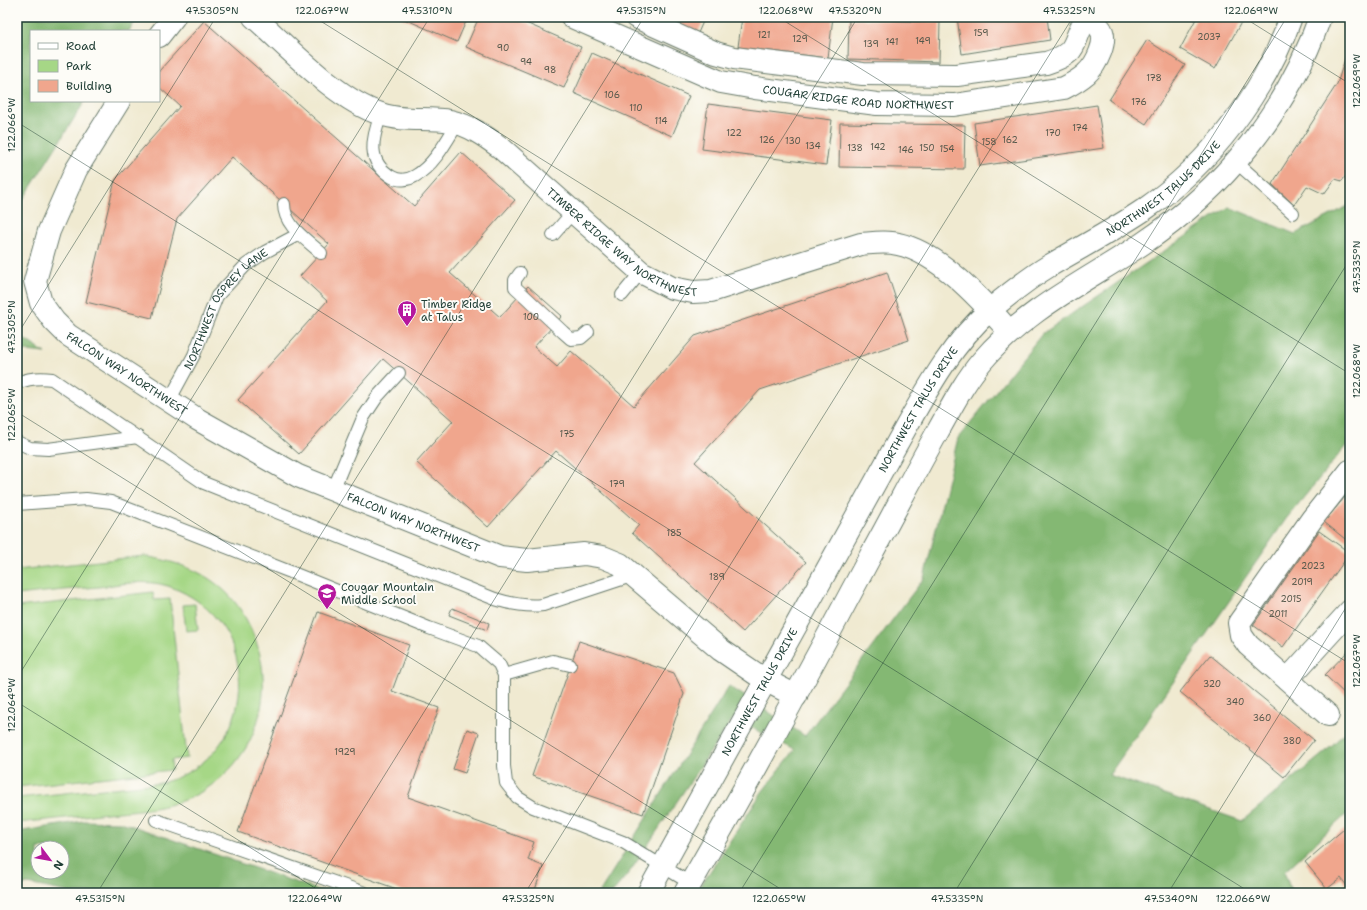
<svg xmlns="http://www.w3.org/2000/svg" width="1367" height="910" viewBox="0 0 1367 910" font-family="'Shantell Sans',sans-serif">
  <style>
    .green { fill: #a6d786; stroke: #628a5d }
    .forest { fill: #84b873; stroke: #527a54; fill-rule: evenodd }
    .building { fill: #f0a68d }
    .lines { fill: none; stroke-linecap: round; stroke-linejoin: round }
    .service-casing { stroke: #687a6b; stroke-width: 14 }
    .minor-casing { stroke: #687a6b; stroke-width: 24 }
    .tertiary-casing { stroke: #687a6b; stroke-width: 24 }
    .service { stroke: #fff; stroke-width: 12 }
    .minor { stroke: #fff; stroke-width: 22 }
    .tertiary { stroke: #fff; stroke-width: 22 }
    .ticks { fill: none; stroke: #1f3d34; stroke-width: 1; stroke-opacity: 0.45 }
    .labels { text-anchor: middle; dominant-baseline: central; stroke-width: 4; stroke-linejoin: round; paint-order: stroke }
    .number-label { font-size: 9px; fill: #53574a }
    .street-label { font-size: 11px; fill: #1f3d34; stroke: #fdfcf7 }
    .poi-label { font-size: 11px; fill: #1f3d34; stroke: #fdfcf7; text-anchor: start }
    .neatline { fill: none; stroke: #1f3d34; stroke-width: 1.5 }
    .ticks-label { font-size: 10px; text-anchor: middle; fill: #1f3d34 }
  </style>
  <rect width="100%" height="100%" fill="#fdfcf7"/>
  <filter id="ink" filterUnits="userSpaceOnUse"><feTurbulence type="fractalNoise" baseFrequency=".025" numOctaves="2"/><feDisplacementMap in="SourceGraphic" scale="8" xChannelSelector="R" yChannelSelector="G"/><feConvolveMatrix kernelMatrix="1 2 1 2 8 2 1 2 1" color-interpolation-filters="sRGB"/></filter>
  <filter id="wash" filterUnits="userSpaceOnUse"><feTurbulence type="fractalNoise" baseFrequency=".012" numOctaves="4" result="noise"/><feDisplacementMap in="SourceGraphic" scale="16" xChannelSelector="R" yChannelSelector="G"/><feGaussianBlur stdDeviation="0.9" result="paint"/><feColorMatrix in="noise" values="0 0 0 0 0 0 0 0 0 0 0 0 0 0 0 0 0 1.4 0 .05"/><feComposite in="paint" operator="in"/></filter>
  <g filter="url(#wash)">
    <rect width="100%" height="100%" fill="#f0ead1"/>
    <path class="green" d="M144 556C172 561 197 568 219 586 233 597 244 613 251 629 279 689 258 759 201 792 172 809 140 810 107 813 77 817 47 820 17 823V798L161 783C262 757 267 620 168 586 146 579 121 584 99 587 71 589 44 592 17 595V570Z
      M153 592 154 600 170 599 187 758 171 760 172 770 17 787V607Z
      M195 604 198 630 186 631 183 605Z"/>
    <path class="forest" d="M17 17H138L129 31H31V101H85L17 209Z
      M1350 205V441L1286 519 1109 775 1242 821 1324 753 1350 728V811L1284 872 1292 893H696L762 792 795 750 733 718 631 870 612 893H599L729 686 805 736 924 578 958 438 1042 334 1229 207 1295 234Z
      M17 334 45 353 17 350Z
      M83 821 121 822 327 893H72L28 884 17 886V832ZM38 848H62V872H38Z"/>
    <g id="blocks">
      <path class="building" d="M400 17H468L457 42Z
        M479 17H512L581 47 564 88 466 47Z
        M661 17H705L698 33Z
        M742 17H833L828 58 738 47Z
        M957 17H1047L1050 40 962 54Z
        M1197 17H1244L1215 69 1180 49Z
        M849 19 940 22 939 62 848 59Z
        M204 21 414 206 461 152 515 200 450 273 500 317 528 286 562 316 534 347 557 367 571 351 634 406 695 336 887 272 909 340 760 390 695 462 806 562 743 632 632 533 639 525 556 451 488 527 416 462 453 421 383 359 299 454 238 400 327 301 300 276 329 244 232 157 177 219 152 318 86 302 115 180 180 106 159 87V71Z
        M1147 40 1185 65 1146 124 1109 100Z
        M1350 43V170L1342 181 1335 179 1324 194 1307 186 1294 205 1272 184 1337 84Z
        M592 53 689 96 672 136 574 93Z
        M708 104 832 120 826 165 702 149Z
        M1097 105 1104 148 980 166 974 123Z
        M840 123 965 125 964 169 839 167Z
        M1350 491V543L1324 522Z
        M1319 531 1350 553 1283 647 1253 625Z
        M452 608 489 623 487 630 449 615Z
        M318 612 409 645 392 691 439 708 408 797 534 842 528 860 543 866 534 893H408L238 832Z
        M579 641 674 673 684 694 643 814 532 776Z
        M1350 649V699L1325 675Z
        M1210 655 1314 740 1284 777 1180 692Z
        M467 729 479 733 465 773 453 769Z
        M1344 829 1350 837V884L1347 886 1341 878 1327 889 1305 862Z"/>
    </g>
  </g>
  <g filter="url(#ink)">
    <use href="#blocks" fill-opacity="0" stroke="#687a6b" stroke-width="1"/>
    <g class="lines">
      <g class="service-casing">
        <g id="service">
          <path d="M381 115C372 138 366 162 392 177 399 181 408 180 415 176 434 165 446 142 457 124"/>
          <path d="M1236 162 1293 213"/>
          <path d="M284 204C284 226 306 239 321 253"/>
          <path d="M553 235 573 212"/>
          <path d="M520 273 515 280V287L563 332 571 339 581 338 588 332"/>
          <path d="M622 295 641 272"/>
          <path d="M17 383C29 378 39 377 52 379L204 483 495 599C511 604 526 607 543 605L634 575"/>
          <path id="s1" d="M169 401 194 355 217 296 246 265 265 252 299 234"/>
          <path d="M17 442 30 448 48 449 138 437"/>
          <path d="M333 490 363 418 377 397 399 373"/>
          <path d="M17 504 86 499 111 502 288 571 429 628 478 646 499 664 504 675V766L506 783 517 797 533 807 623 842 690 883"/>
          <path d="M504 675 553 661 570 665"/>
          <path d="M156 820 365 893"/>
        </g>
      </g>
      <g class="minor-casing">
        <g id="minor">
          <path id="s2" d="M254 17C289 48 337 100 381 114 403 122 427 117 450 121 469 125 485 136 501 148L641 272 672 288 693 292 711 291 861 244C874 243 886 241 898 244 940 253 982 301 1010 332"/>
          <path id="s3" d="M572 17 707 76 721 82 755 88 877 104 954 105 1064 88C1072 84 1079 80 1086 74 1096 65 1110 39 1099 27 1096 23 1090 20 1086 17"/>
          <path d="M636 17 716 53 734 58 863 74 957 75 1046 63C1082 52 1070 43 1087 17"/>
          <path d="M159 36 174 17"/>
          <path id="s4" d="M119 101 76 170 49 231 35 281 41 303 54 321 68 335 197 419 298 476 500 557 527 560 584 554 603 557 620 564 721 650 765 680 796 696"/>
          <path d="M1288 679 1350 611"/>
          <path d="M1328 715 1248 645 1241 635 1239 623 1312 519 1350 471"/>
        </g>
      </g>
      <g class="tertiary-casing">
        <g id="tertiary">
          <path id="s5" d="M648 893 896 445C922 399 950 344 991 309 1009 294 1029 278 1049 266 1081 247 1114 230 1145 209 1210 164 1265 92 1291 17"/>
          <path d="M685 893C750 781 811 668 872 553 894 513 915 472 938 431 951 408 964 382 982 361 1026 309 1086 281 1142 244 1224 189 1288 110 1320 17"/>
        </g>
      </g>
      <use href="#service" class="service"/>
      <use href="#minor" class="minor"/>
      <use href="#tertiary" class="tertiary"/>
    </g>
  </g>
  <path class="ticks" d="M314 17 1350 664M778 17 1350 374M1243 17 1350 84M17 122 1251 893M17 335 216 17M17 412 787 893M17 678 430 17M17 702 323 893M97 893 644 17M311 893 858 17M525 893 1073 17M739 893 1287 17M954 893 1350 259M1168 893 1350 601"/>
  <defs>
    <g id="building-pin" transform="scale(1)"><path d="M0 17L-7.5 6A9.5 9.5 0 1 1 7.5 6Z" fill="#b5179e" stroke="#fdfcf7"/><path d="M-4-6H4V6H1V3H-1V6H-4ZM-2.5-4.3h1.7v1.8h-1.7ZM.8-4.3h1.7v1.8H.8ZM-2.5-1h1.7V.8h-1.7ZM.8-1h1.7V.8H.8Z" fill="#fff"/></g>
    <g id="school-pin" transform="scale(1)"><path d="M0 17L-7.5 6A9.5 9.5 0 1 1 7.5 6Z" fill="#b5179e" stroke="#fdfcf7"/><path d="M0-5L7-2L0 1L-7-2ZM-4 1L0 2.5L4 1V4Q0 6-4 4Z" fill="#fff"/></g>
  </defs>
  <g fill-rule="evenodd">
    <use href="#building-pin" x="407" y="310"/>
    <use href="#school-pin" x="327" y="593"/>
  </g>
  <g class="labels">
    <g class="number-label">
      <text x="981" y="33">159</text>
      <text x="764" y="35">121</text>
      <text x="1209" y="37">2037</text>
      <text x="800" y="39">129</text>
      <text x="923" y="41">149</text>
      <text x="892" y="42">141</text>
      <text x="871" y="44">139</text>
      <text x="503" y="48">90</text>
      <text x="526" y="62">94</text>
      <text x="550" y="70">98</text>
      <text x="1154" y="78">178</text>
      <text x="612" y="95">106</text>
      <text x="1139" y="102">176</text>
      <text x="636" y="108">110</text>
      <text x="661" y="121">114</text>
      <text x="1080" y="128">174</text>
      <text x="734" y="133">122</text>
      <text x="1053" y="133">170</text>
      <text x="767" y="140">126</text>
      <text x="1010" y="140">162</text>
      <text x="793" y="141">130</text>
      <text x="989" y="142">158</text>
      <text x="813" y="146">134</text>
      <text x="878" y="147">142</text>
      <text x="855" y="148">138</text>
      <text x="927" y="148">150</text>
      <text x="947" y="149">154</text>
      <text x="906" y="150">146</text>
      <text x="531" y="317">100</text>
      <text x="567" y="434">175</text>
      <text x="617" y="484">179</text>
      <text x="674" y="533">185</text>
      <text x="1313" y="566">2023</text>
      <text x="717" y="577">189</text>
      <text x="1302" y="582">2019</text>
      <text x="1291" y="599">2015</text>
      <text x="1278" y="614">2011</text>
      <text x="1212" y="684">320</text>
      <text x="1235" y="702">340</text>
      <text x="1262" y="718">360</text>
      <text x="1292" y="741">380</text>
      <text x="345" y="752">1929</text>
    </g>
    <g class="street-label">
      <text stroke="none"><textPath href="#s3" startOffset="301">COUGAR RIDGE ROAD NORTHWEST</textPath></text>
      <text stroke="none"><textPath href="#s5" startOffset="890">NORTHWEST TALUS DRIVE</textPath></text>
      <text stroke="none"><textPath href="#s2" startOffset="444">TIMBER RIDGE WAY NORTHWEST</textPath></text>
      <text stroke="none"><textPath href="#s1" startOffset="110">NORTHWEST OSPREY LANE</textPath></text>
      <text stroke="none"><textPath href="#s4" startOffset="335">FALCON WAY NORTHWEST</textPath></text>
      <text stroke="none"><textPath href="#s5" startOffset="554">NORTHWEST TALUS DRIVE</textPath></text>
      <text stroke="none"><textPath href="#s4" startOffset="659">FALCON WAY NORTHWEST</textPath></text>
      <text stroke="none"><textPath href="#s5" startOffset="230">NORTHWEST TALUS DRIVE</textPath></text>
    </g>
    <g class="poi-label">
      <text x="421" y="304">Timber Ridge<tspan x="421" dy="13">at Talus</tspan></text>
      <text x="341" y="587">Cougar Mountain<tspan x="341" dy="13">Middle School</tspan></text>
    </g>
  </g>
  <rect width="1367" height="910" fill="none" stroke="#fdfcf7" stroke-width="44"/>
  <rect x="30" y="30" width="130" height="72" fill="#fdfcf7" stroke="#a4b0a9"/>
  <rect x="38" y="43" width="20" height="6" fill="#ffffff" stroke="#a4b0a9"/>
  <text x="66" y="50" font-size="12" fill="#1f3d34">Road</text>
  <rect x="38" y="60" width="20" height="12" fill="#a6d786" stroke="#a4b0a9"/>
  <text x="66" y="70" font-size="12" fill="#1f3d34">Park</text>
  <rect x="38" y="80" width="20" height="12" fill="#f0a68d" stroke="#a4b0a9"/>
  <text x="66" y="90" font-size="12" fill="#1f3d34">Building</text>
  <g transform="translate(50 860) rotate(122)"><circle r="19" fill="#fdfcf7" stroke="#a4b0a9"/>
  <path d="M0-3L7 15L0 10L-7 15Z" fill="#b5179e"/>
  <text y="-6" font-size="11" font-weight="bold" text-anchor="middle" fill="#1f3d34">N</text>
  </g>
  <rect x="22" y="22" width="1323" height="866" class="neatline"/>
  <g class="ticks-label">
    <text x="212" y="14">47.5305°N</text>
    <text x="322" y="14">122.067°W</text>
    <text x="427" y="14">47.5310°N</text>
    <text x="641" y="14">47.5315°N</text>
    <text x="786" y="14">122.068°W</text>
    <text x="855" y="14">47.5320°N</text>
    <text x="1069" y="14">47.5325°N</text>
    <text x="1251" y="14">122.069°W</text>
    <text transform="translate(1356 81) rotate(-90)" y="4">122.069°W</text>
    <text transform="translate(11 125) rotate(-90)" y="4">122.066°W</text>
    <text transform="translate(1356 267) rotate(-90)" y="4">47.5335°N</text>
    <text transform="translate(11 327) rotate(-90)" y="4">47.5305°N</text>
    <text transform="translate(1356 371) rotate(-90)" y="4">122.068°W</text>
    <text transform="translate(11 415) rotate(-90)" y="4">122.065°W</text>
    <text transform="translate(1356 661) rotate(-90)" y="4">122.067°W</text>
    <text transform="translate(11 705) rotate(-90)" y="4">122.064°W</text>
    <text x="100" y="902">47.5315°N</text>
    <text x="315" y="902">122.064°W</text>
    <text x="528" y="902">47.5325°N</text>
    <text x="779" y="902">122.065°W</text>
    <text x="957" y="902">47.5335°N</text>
    <text x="1171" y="902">47.5340°N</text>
    <text x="1243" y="902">122.066°W</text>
  </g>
</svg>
